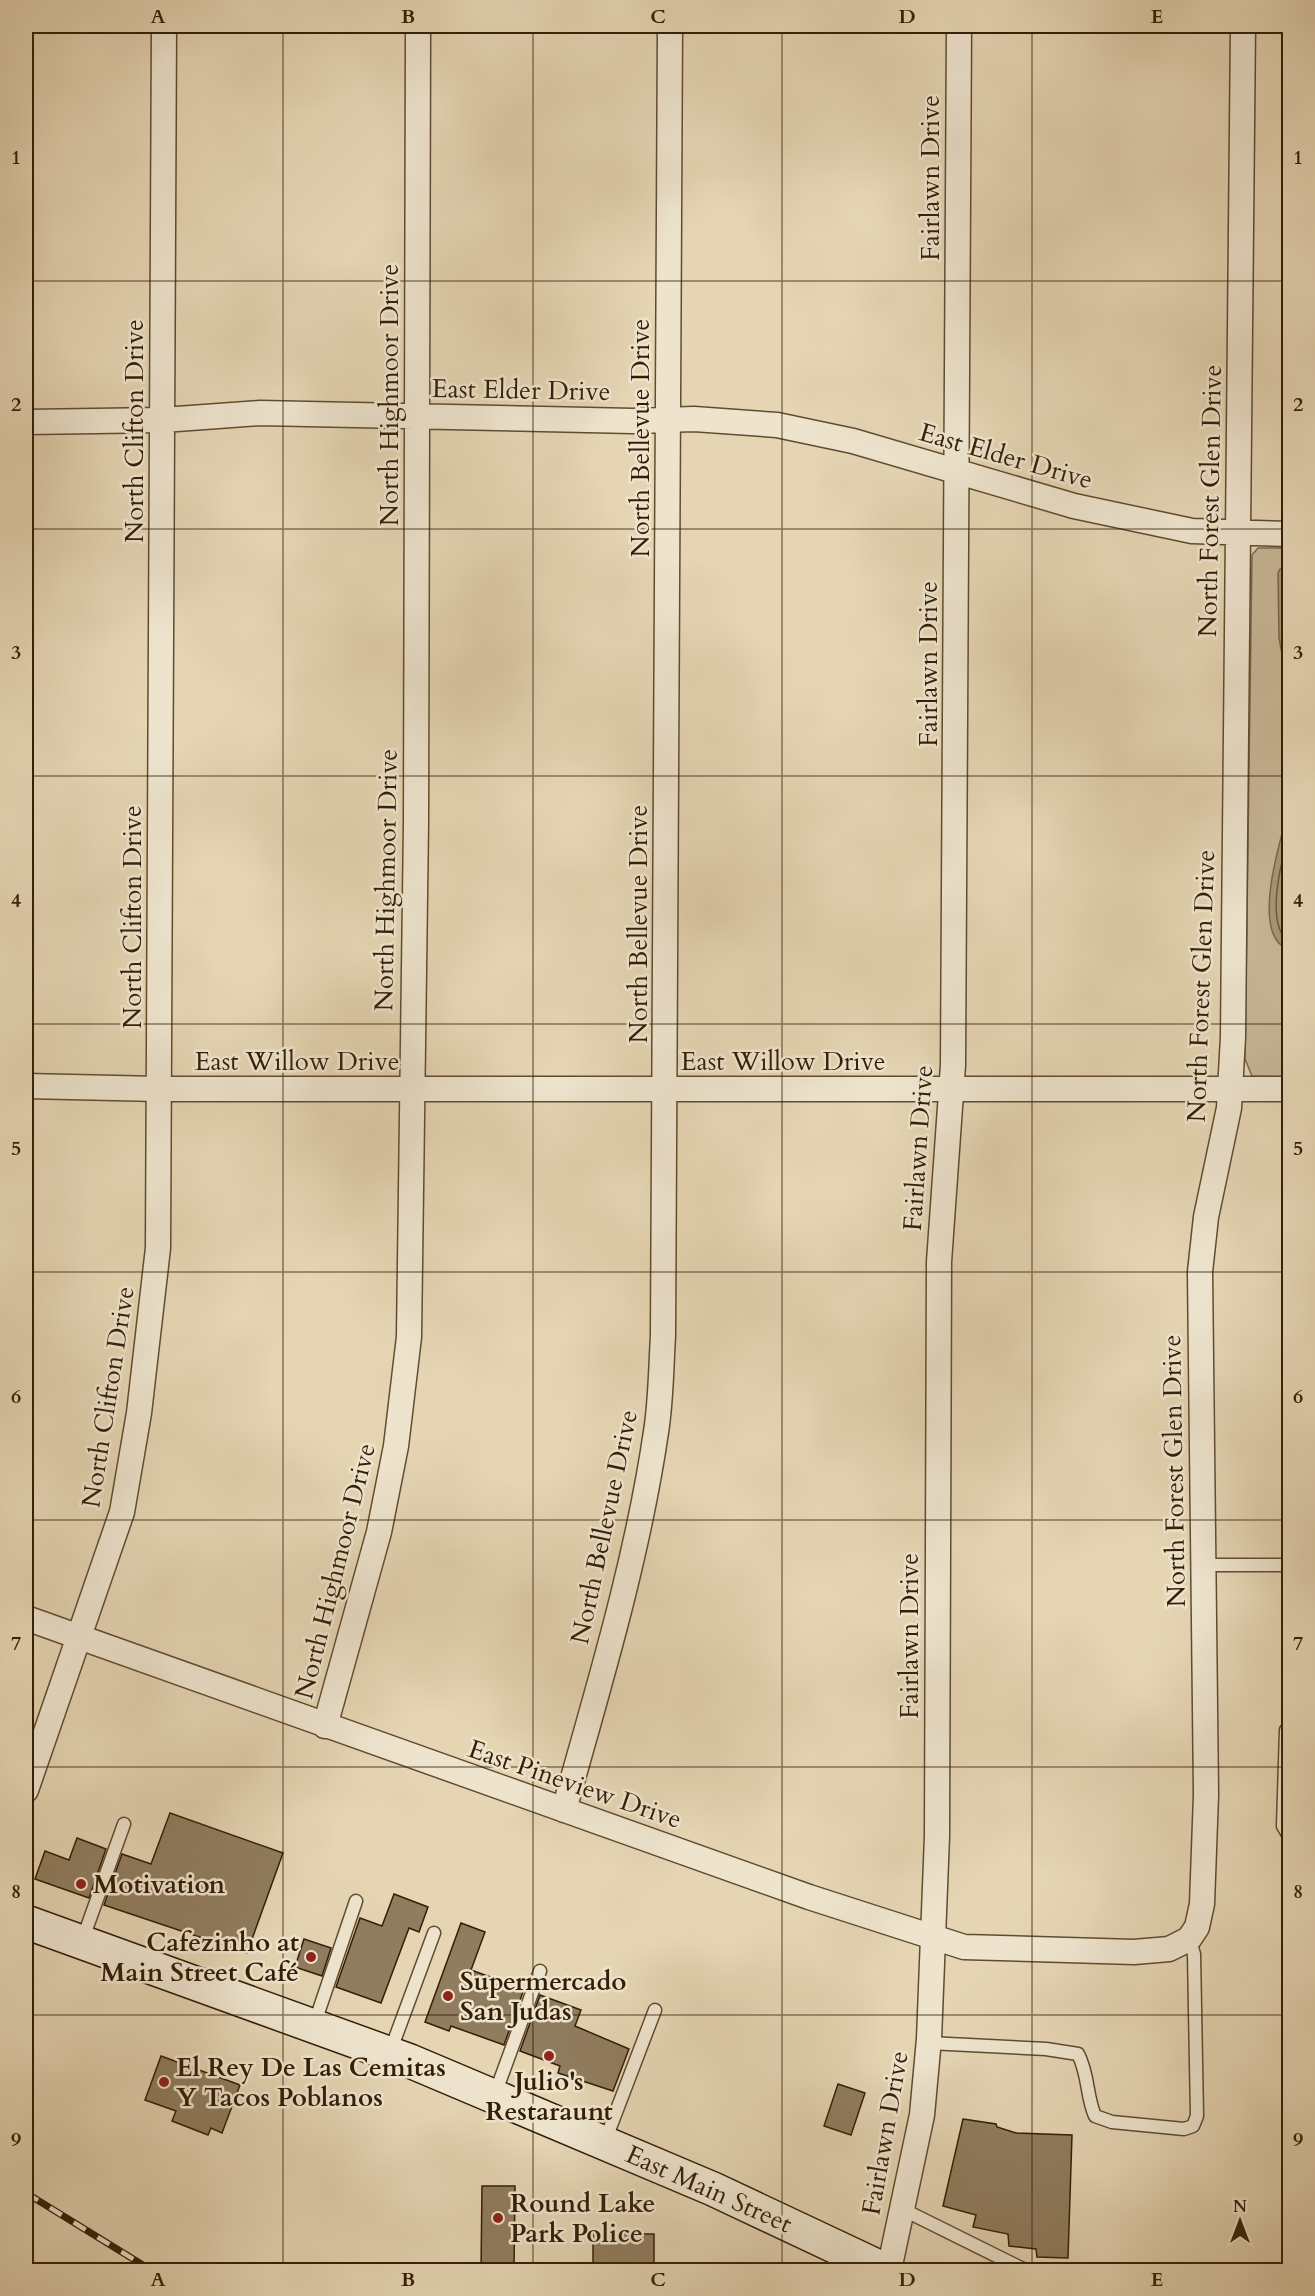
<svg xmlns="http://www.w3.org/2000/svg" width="1315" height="2296" viewBox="0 0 1315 2296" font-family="Cardo,serif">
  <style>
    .green { fill: #c7b695; stroke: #7d6a4c; stroke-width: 1.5 }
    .water { fill: #a89778; stroke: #79674a; stroke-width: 1.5 }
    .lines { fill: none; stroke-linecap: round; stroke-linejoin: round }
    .shore { stroke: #6e5a3e; stroke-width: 1.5 }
    .building { fill: #907d5f; stroke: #331e04; stroke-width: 1.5 }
    .lane-casing { stroke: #604c30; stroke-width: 15 }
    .street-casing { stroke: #604c30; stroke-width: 27 }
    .secondary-casing { stroke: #331e04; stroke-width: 36 }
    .lane { stroke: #eee4ce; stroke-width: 12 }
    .street { stroke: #eee4ce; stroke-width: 24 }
    .secondary { stroke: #eee4ce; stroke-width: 33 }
    .rail-casing { stroke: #331e04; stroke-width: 7 }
    .rail { stroke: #eee4ce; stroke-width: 4.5; stroke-dasharray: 14; stroke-linecap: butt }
    .grid { fill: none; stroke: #331e04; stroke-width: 1.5; stroke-opacity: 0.55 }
    .poi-dot { fill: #8f2418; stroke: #eee4ce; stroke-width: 2 }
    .labels { text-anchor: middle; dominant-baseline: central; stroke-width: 5; stroke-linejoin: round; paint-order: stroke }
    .street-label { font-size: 26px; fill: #331e04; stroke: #eee4ce }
    .poi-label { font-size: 26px; font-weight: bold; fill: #331e04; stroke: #eee4ce; text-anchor: start }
    .neatline { fill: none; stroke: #331e04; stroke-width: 2 }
    .grid-label { font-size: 20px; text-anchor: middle; font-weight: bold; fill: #331e04 }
  </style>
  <rect width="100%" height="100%" fill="#e5d5b3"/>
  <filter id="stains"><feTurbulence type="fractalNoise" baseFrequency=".00333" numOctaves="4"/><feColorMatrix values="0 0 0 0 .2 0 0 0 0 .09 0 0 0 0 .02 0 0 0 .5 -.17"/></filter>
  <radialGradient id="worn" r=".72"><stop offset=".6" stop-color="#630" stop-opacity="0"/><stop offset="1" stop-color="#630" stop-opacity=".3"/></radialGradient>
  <path class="green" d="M1258 548H1289V1077L1252 1076 1245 1059 1252 555Z"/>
  <path class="water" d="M1280 569H1289V741L1288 687 1279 638 1278 573Z
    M1289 808 1290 950H1289C1286 948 1280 945 1278 942 1256 916 1281 838 1289 808Z"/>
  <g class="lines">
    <path class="shore" d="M1290 574 1284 577 1285 637 1290 660
      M1290 831C1282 858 1263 925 1290 943
      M1290 862 1283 919 1290 934"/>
  </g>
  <path class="building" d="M170 1813 283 1853 247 1953 104 1905 122 1854 151 1864Z
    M77 1838 106 1849 89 1898 35 1879 45 1851 69 1860Z
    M394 1894 428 1907 419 1932 409 1928 381 2003 336 1987 360 1918 382 1926Z
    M461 1923 485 1932 471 1970 524 1989 504 2045 451 2026 449 2031 425 2022Z
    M304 1939 331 1948 322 1976 295 1967Z
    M540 1995 581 2010 575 2026 629 2049 613 2091 558 2073 560 2066 520 2051Z
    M161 2056 240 2085 222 2133 211 2128 208 2135 172 2121 176 2111 145 2100Z
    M838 2084 865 2093 851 2135 824 2126Z
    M963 2119 996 2124 997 2127 1016 2133 1072 2135 1068 2258 1037 2257 1036 2249 1009 2246 1008 2234 973 2227 976 2215 943 2206Z
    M482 2186H515L514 2271H481Z
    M593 2234H654V2271L593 2270Z"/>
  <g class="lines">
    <g class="lane-casing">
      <path id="lane" d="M1203 1565H1290
        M1286 1730 1283 1826 1290 1838
        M82 1941 124 1824
        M314 2025 356 1901
        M929 2043 1046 2049 1078 2054C1089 2075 1086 2095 1095 2116L1112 2122 1184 2129 1193 2126 1197 2116 1194 1954 1189 1939
        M390 2052 434 1933
        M495 2094 540 1971
        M605 2141 655 2010
        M902 2209 1025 2270"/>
    </g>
    <g class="street-casing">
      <path id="street" d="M26 422 163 420 260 413 633 421 694 419 777 425 853 441 1074 506 1192 531 1290 534
        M26 1086 159 1089H1290
        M26 1618 809 1897 964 1947 1134 1952 1169 1949 1189 1939 1197 1927 1202 1904 1206 1795 1200 1272 1206 1217 1229 1108 1233 1037 1243 26
        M325 1726 379 1532 396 1446 409 1337 416 823 418 26
        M26 1790 122 1512 139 1413 158 1248 164 26
        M564 1810C599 1685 637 1561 656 1432 661 1401 661 1368 663 1336L670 26
        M889 2270 922 2115 929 2039 937 1836 939 1262 953 1065 959 26"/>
    </g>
    <g class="secondary-casing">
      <path id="secondary" d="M26 1922 410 2061 713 2189 885 2270"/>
    </g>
    <use href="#lane" class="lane"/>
    <use href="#street" class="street"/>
    <use href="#secondary" class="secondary"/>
    <g class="rail-casing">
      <path id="rail" d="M26 2193 151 2270"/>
    </g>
    <use href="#rail" class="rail"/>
  </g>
  <path class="grid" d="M283 26V2270M533 26V2270M782 26V2270M1032 26V2270M26 281H1290M26 529H1290M26 776H1290M26 1024H1290M26 1272H1290M26 1520H1290M26 1767H1290M26 2015H1290"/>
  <g class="poi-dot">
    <circle cx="81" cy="1884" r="6"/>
    <circle cx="311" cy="1957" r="6"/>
    <circle cx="448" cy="1996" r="6"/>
    <circle cx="549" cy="2056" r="6"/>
    <circle cx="164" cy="2082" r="6"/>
    <circle cx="498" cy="2218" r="6"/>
  </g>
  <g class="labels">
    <g class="street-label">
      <text transform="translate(930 178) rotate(-90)">Fairlawn Drive</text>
      <text transform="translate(521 390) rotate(1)">East Elder Drive</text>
      <text transform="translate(389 395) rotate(-90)">North Highmoor Drive</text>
      <text transform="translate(134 431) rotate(-90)">North Clifton Drive</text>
      <text transform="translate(640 438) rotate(-90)">North Bellevue Drive</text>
      <text transform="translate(1006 456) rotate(16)">East Elder Drive</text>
      <text transform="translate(1210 501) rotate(-89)">North Forest Glen Drive</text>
      <text transform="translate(928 664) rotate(-90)">Fairlawn Drive</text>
      <text transform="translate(386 880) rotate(-89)">North Highmoor Drive</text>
      <text transform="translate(132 917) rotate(-90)">North Clifton Drive</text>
      <text transform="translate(638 924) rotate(-90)">North Bellevue Drive</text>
      <text transform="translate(1201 986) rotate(-88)">North Forest Glen Drive</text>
      <text x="297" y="1061">East Willow Drive</text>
      <text x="783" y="1061">East Willow Drive</text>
      <text transform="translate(918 1148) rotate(-86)">Fairlawn Drive</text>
      <text transform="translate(108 1397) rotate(-81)">North Clifton Drive</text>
      <text transform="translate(1174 1471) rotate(-91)">North Forest Glen Drive</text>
      <text transform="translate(604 1527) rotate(-78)">North Bellevue Drive</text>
      <text transform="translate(335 1571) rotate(-76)">North Highmoor Drive</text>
      <text transform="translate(909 1636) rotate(-90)">Fairlawn Drive</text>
      <text transform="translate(575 1784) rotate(19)">East Pineview Drive</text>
      <text transform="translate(885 2133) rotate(-80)">Fairlawn Drive</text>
      <text transform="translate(709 2189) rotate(24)">East Main Street</text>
    </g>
    <g class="poi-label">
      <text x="93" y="1884">Motivation</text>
      <text x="299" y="1942" text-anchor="end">Cafezinho at<tspan x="299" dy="30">Main Street Café</tspan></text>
      <text x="460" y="1981">Supermercado<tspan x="460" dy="30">San Judas</tspan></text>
      <text x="176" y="2067">El Rey De Las Cemitas<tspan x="176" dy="30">Y Tacos Poblanos</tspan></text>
      <text x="549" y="2081" text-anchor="middle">Julio's<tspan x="549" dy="30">Restaraunt</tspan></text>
      <text x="510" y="2203">Round Lake<tspan x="510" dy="30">Park Police</tspan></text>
    </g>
  </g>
  <rect width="1315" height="2296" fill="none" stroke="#e5d5b3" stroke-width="66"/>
  <g transform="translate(1240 2221)" stroke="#eee4ce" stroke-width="4.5" paint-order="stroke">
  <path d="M0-4.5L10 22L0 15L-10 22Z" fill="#331e04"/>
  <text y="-9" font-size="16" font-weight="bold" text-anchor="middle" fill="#331e04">N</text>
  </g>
  <rect x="33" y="33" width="1249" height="2230" class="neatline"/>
  <g class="grid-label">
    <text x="158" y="23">A</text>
    <text x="408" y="23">B</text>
    <text x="658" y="23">C</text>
    <text x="907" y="23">D</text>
    <text x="1157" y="23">E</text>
    <text x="16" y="164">1</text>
    <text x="1298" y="164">1</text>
    <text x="16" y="411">2</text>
    <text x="1298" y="411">2</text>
    <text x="16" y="659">3</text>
    <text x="1298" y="659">3</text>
    <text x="16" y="907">4</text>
    <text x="1298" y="907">4</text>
    <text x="16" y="1155">5</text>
    <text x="1298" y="1155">5</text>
    <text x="16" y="1403">6</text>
    <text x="1298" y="1403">6</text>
    <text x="16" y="1650">7</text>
    <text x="1298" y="1650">7</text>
    <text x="16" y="1898">8</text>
    <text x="1298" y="1898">8</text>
    <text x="16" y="2146">9</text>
    <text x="1298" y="2146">9</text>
    <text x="158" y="2286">A</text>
    <text x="408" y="2286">B</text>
    <text x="658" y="2286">C</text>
    <text x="907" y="2286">D</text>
    <text x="1157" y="2286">E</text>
  </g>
  <rect width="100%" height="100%" filter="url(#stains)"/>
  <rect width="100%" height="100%" fill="url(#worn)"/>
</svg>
